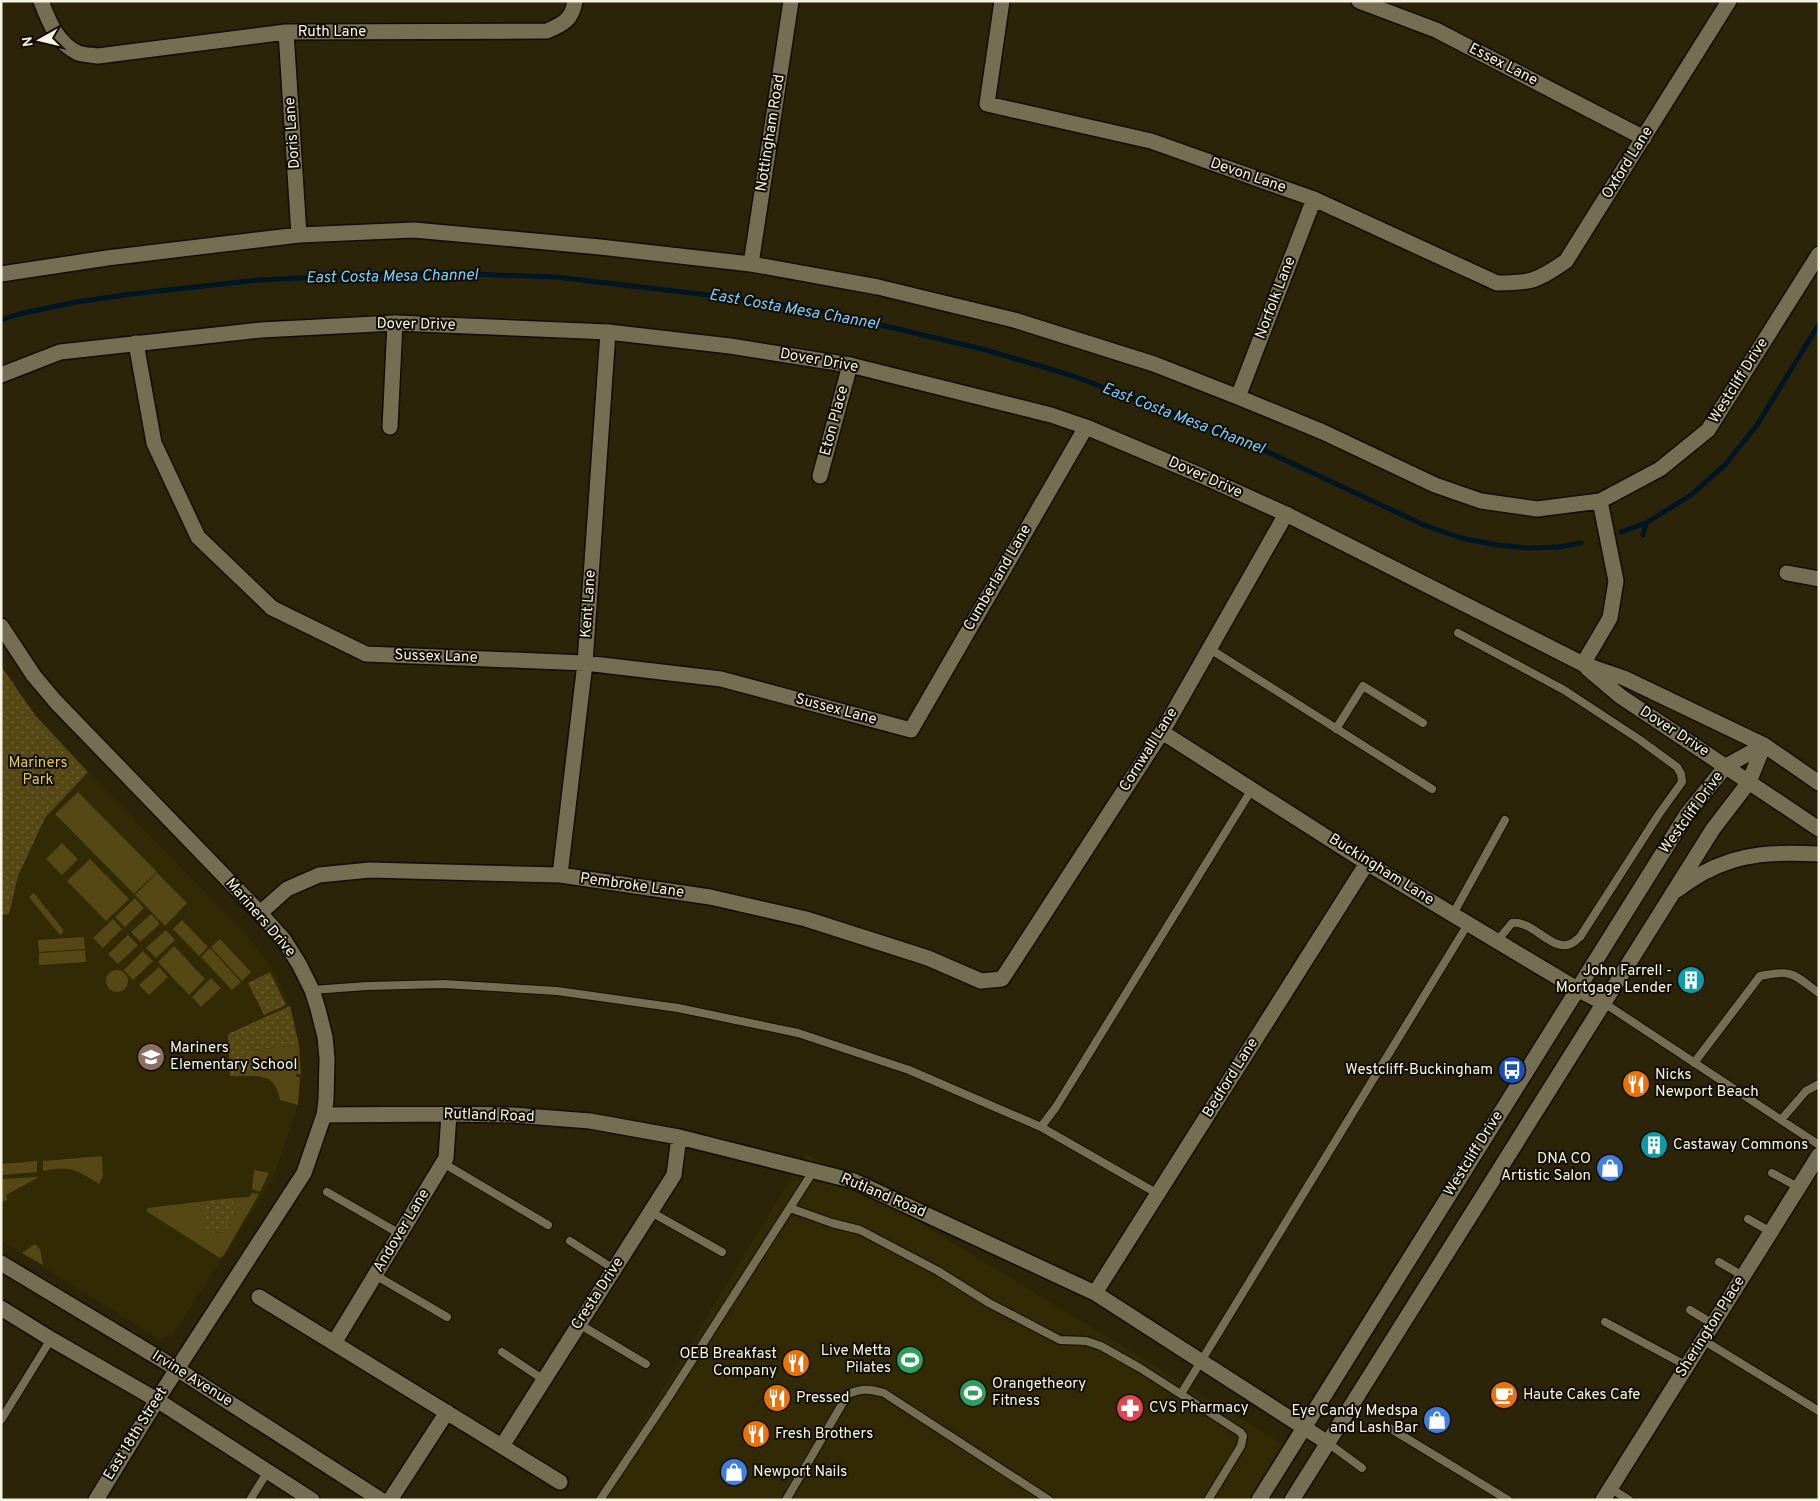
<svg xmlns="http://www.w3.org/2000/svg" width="1820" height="1501" viewBox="0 0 1820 1501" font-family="Overpass,sans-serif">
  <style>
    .built { fill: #322905 }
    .grass { fill: #554814 }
    .park { fill: url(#park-dots) }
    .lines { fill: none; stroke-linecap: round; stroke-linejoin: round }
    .stream { stroke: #001624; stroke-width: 5 }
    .lane-casing { stroke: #130d00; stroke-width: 10 }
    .street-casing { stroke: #130d00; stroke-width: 18 }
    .secondary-casing { stroke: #130d00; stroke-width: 18 }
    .lane { stroke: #756e52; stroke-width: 8 }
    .street { stroke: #756e52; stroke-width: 15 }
    .secondary { stroke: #756e52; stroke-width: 15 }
    .labels { text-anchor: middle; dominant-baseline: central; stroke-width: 4; stroke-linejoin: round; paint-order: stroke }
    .street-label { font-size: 15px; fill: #f7f3e3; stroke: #110e04 }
    .park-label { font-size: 15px; fill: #e2c555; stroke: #110e04 }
    .poi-label { font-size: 15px; fill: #f7f3e3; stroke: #110e04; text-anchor: start }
    .water-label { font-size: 16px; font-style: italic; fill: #7bccff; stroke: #110e04 }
  </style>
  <defs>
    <pattern id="park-dots" width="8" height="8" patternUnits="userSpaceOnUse" patternTransform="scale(1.25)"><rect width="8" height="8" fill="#554814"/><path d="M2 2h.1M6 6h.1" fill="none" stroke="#6e6336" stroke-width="1.8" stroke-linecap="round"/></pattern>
  </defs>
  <rect width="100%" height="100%" fill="#2b2409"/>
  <path class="built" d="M88 772 247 935 275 972 290 1006 300 1052 301 1074 298 1105 272 1181 173 1335 159 1339 1 1241V915L9 914 18 876 45 818Z
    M806 1153 1287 1447 1252 1500H596Z"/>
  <path class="grass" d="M78 792 157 872 134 894 55 814Z
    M62 843 78 859 62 875 46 859Z
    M90 859 129 899 106 921 67 881Z
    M157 873 187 903 165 926 135 895Z
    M34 893 64 931 60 935 29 897Z
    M135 898 144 908 125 927 115 917Z
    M151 914 160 924 140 942 131 932Z
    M113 919 122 929 103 948 93 938Z
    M182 920 208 947 199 956 173 929Z
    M166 930 175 940 156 958 146 948Z
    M128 935 138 945 118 964 108 954Z
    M84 937 85 949 39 952 38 940Z
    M220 939 251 972 242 981 211 947Z
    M174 946 205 979 189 995 158 962Z
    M210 948 241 982 232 990 201 957Z
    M85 950 86 962 39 965V953Z
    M143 951 153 961 133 980 124 970Z
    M159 967 168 977 149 995 139 985Z
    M106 981a11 11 0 1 1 22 0a11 11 0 1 1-22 0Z
    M211 978 221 988 201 1007 192 997Z
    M299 1045 301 1074H296V1077H300L298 1105 280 1100C277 1084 270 1075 252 1076V1050Z
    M102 1156 103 1176 99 1184C77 1170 69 1165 43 1171V1161Z
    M37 1161V1172L1 1175V1164Z
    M254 1170 269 1173 260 1192 252 1189Z
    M39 1177 6 1195 7 1200 2 1202 1 1179Z
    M252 1193 259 1194 224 1255 220 1258 146 1211 148 1208 205 1201 208 1233 225 1232 235 1218 233 1198 249 1197Z
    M35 1244 40 1249 43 1265 22 1253Z"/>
  <path class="park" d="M1 666 35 715 88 772 45 818 18 876 9 914 1 915Z
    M270 972 286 1005 264 1015 248 983Z
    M290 1006 299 1045 252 1050V1076H230L228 1034Z
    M233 1198 235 1218 225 1232 207 1233 205 1201Z"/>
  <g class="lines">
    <path class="stream" d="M1 320 19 314 76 302 132 294 259 280 383 274 441 273 556 277 760 301 831 313 986 350 1070 375 1227 433 1424 525 1461 538 1497 545 1528 548 1558 547 1581 543
      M1621 532 1646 523 1691 495 1725 465 1757 425 1819 324
      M1643 535 1646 523"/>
    <g class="lane-casing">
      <path id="lane" d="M1458 633 1564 690 1640 740 1677 767 1681 774 1682 782 1659 814 1580 937C1577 939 1574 943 1570 944 1552 952 1533 920 1512 923L1497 941
        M1210 649 1432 789
        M1336 729 1363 686 1423 723
        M1453 914 1505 820
        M312 990 367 986 444 984 557 991 678 1008 798 1033 909 1070 1041 1127 1158 1194
        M1604 1003 1819 1145
        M1694 1063 1760 976C1793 969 1793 974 1819 993
        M1781 1120 1806 1091 1819 1084
        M1041 1127 1056 1107 1252 789
        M443 1163 548 1225
        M1772 1173 1798 1187
        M327 1192 400 1234
        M790 1208 832 1223 860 1230 938 1271 989 1303 1060 1340 1086 1341 1101 1346 1140 1368 1240 1432 1243 1436 1241 1446 1208 1500
        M651 1212 722 1252
        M1748 1219 1771 1232
        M570 1241 614 1269
        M1719 1262 1743 1276
        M375 1275 447 1317
        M1690 1310 1713 1324
        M1605 1322 1687 1366
        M579 1324 646 1364
        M1703 1340 1819 1411
        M502 1352 544 1380
        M1181 1394 1468 924
        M1 1420 51 1339
        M1388 1427 1508 1500
        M1328 1443 1362 1468
        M1610 1488 1629 1500
        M250 1500 268 1471
        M600 1500 670 1395 814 1170
        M786 1500 848 1394C862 1388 870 1389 884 1393L1049 1500"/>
    </g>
    <g class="street-casing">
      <path id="street" d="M41 1C49 22 57 43 78 53 84 55 92 55 98 56L286 32 547 31C563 24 572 20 575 1
        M1002 1 987 104 1151 141 1314 199 1497 283C1532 283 1537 281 1566 261L1729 1
        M1359 1 1436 30 1644 138
        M286 32 299 235
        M751 264 791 1
        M1 274 107 258 299 235 414 230 600 247 751 264 878 287 1014 320 1154 364 1238 397 1323 432 1435 485 1481 501 1537 509 1600 501 1660 469 1708 430 1819 254
        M136 343 154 443 198 537 272 608 366 654 585 663 721 679 911 730 1086 427
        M1238 397 1314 199
        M390 427 395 323
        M820 476 850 365
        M1787 573 1819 579
        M1583 664 1610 618 1616 581 1600 501
        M1162 732 1367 863 1577 989 1604 1003
        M560 875 585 663 608 332
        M260 913 287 889 319 875 370 870 560 875 710 897 806 919 928 958 981 981 1002 979 1162 732 1286 514
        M324 1115 449 1114 513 1115 590 1121 679 1137 854 1181 1095 1293 1328 1443
        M1095 1293 1367 863
        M259 1297 560 1482
        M334 1343 446 1158 449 1114
        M502 1446 674 1175 679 1137
        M96 1500 157 1400
        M390 1500 447 1412
        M1603 1500 1819 1155"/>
    </g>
    <g class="secondary-casing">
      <path id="secondary" d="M1 375 60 352 261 330 395 323 608 332 730 346 850 365 1051 415 1086 427 1202 476 1286 514 1583 664 1624 678 1764 745 1819 783
        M1 626 34 676 56 702 260 913 284 940 299 964 312 990 318 1009 325 1037 327 1058 326 1100 324 1115 304 1173 157 1400
        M1587 668 1620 696 1819 829
        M1677 890C1685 884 1694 878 1703 873 1741 852 1777 852 1819 854
        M1 1263 177 1369 381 1500
        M1 1308 51 1339 157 1400 312 1500
        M1259 1500 1687 814 1726 766 1764 745
        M1292 1500 1713 829 1749 782 1764 745"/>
    </g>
    <use href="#lane" class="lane"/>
    <use href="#street" class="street"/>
    <use href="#secondary" class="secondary"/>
  </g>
  <defs>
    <g id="building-disc" transform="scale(1.4375)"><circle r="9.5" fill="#0f9aa8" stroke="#110e04"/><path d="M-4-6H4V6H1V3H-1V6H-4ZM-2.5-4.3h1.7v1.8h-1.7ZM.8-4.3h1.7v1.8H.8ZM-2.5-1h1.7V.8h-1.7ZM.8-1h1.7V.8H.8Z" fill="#fff"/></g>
    <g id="school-disc" transform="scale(1.4375)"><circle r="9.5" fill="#8d6e63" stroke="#110e04"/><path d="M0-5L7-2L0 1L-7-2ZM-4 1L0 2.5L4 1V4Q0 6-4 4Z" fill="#fff"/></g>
    <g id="bus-disc" transform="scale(1.4375)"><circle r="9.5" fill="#1a4fb4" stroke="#110e04"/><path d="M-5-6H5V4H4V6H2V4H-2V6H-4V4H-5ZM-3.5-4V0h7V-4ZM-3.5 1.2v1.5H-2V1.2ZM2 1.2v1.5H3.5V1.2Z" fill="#fff"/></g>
    <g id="restaurant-disc" transform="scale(1.4375)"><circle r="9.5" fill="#e8710a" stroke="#110e04"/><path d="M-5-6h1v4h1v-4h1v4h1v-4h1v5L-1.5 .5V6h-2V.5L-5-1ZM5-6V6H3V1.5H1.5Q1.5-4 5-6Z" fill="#fff"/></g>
    <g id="shop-disc" transform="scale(1.4375)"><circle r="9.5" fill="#3f7fe0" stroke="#110e04"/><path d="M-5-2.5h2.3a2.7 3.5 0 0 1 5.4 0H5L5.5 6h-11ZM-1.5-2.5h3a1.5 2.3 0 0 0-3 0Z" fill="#fff"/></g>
    <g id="stadium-disc" transform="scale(1.4375)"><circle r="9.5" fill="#2e9e5b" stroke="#110e04"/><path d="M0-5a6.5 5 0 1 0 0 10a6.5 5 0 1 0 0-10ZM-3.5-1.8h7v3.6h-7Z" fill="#fff"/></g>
    <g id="cafe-disc" transform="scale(1.4375)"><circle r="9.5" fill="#e8710a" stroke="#110e04"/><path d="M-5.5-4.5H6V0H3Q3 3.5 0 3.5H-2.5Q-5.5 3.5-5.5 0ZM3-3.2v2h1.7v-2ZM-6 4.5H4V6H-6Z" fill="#fff"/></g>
    <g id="pharmacy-disc" transform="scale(1.4375)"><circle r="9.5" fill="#e0444e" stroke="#110e04"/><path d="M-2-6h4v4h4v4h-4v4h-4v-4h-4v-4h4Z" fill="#fff"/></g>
  </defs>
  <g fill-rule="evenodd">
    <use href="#building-disc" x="1691" y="980"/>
    <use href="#school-disc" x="151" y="1057"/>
    <use href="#bus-disc" x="1512" y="1070"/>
    <use href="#restaurant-disc" x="1636" y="1084"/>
    <use href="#building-disc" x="1654" y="1145"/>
    <use href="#shop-disc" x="1610" y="1168"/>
    <use href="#stadium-disc" x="910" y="1360"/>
    <use href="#restaurant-disc" x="796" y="1363"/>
    <use href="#stadium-disc" x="973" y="1393"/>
    <use href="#cafe-disc" x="1504" y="1395"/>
    <use href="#restaurant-disc" x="777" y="1398"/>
    <use href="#pharmacy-disc" x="1130" y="1408"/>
    <use href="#shop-disc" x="1437" y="1420"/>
    <use href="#restaurant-disc" x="756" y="1434"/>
    <use href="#shop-disc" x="734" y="1472"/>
  </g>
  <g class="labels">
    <g class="street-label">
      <text x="332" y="32">Ruth Lane</text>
      <text transform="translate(1503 65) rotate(27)">Essex Lane</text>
      <text transform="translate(293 133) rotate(-94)">Doris Lane</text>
      <text transform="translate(771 133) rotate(-81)">Nottingham Road</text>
      <text transform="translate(1628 163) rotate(-58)">Oxford Lane</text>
      <text transform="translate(1248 176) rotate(19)">Devon Lane</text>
      <text transform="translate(1276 298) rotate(-69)">Norfolk Lane</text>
      <text transform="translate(416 325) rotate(1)">Dover Drive</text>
      <text transform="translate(819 361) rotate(10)">Dover Drive</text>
      <text transform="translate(1739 381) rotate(-58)">Westcliff Drive</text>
      <text transform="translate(835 421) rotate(-75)">Eton Place</text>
      <text transform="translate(1205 478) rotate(24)">Dover Drive</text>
      <text transform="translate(998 578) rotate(-60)">Cumberland Lane</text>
      <text transform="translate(589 604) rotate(-86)">Kent Lane</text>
      <text transform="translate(436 657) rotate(2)">Sussex Lane</text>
      <text transform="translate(836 710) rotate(15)">Sussex Lane</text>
      <text transform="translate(1674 732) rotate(33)">Dover Drive</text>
      <text transform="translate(1149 750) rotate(-58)">Cornwall Lane</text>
      <text transform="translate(1692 813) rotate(-54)">Westcliff Drive</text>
      <text transform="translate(1381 870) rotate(32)">Buckingham Lane</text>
      <text transform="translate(632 886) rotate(8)">Pembroke Lane</text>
      <text transform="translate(260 918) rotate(49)">Mariners Drive</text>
      <text transform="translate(1231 1078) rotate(-58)">Bedford Lane</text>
      <text transform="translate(489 1116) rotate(2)">Rutland Road</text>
      <text transform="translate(1474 1154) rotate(-58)">Westcliff Drive</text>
      <text transform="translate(883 1196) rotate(23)">Rutland Road</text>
      <text transform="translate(402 1231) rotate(-59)">Andover Lane</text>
      <text transform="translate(598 1294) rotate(-57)">Cresta Drive</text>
      <text transform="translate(1711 1327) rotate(-58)">Sherington Place</text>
      <text transform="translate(192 1379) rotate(32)">Irvine Avenue</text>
      <text transform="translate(136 1434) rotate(-58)">East 18th Street</text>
    </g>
    <g class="park-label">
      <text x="38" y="763">Mariners<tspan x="38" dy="17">Park</tspan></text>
    </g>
    <g class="poi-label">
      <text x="1672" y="971" text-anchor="end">John Farrell -<tspan x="1672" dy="17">Mortgage Lender</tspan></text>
      <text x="170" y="1048">Mariners<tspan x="170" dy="17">Elementary School</tspan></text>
      <text x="1493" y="1070" text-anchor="end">Westcliff-Buckingham</text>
      <text x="1655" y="1075">Nicks<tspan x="1655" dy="17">Newport Beach</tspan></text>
      <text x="1673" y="1145">Castaway Commons</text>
      <text x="1591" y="1159" text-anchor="end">DNA CO<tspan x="1591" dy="17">Artistic Salon</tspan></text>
      <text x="891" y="1351" text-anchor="end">Live Metta<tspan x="891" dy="17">Pilates</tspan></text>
      <text x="777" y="1354" text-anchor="end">OEB Breakfast<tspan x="777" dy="17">Company</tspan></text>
      <text x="992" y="1384">Orangetheory<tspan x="992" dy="17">Fitness</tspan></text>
      <text x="1523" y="1395">Haute Cakes Cafe</text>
      <text x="796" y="1398">Pressed</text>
      <text x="1149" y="1408">CVS Pharmacy</text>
      <text x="1418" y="1411" text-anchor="end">Eye Candy Medspa<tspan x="1418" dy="17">and Lash Bar</tspan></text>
      <text x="775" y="1434">Fresh Brothers</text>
      <text x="753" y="1472">Newport Nails</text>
    </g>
    <g class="water-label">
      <text transform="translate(392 277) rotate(-1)">East Costa Mesa Channel</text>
      <text transform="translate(794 310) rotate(10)">East Costa Mesa Channel</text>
      <text transform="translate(1183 419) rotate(21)">East Costa Mesa Channel</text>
    </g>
  </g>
  <rect width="1820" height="1501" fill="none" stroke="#f7f3e3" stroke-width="5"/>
  <g transform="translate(40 40) rotate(262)" stroke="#110e04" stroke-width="4" paint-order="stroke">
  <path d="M0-4L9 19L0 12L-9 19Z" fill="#f7f3e3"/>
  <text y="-8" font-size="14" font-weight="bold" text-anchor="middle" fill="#f7f3e3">N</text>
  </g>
</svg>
